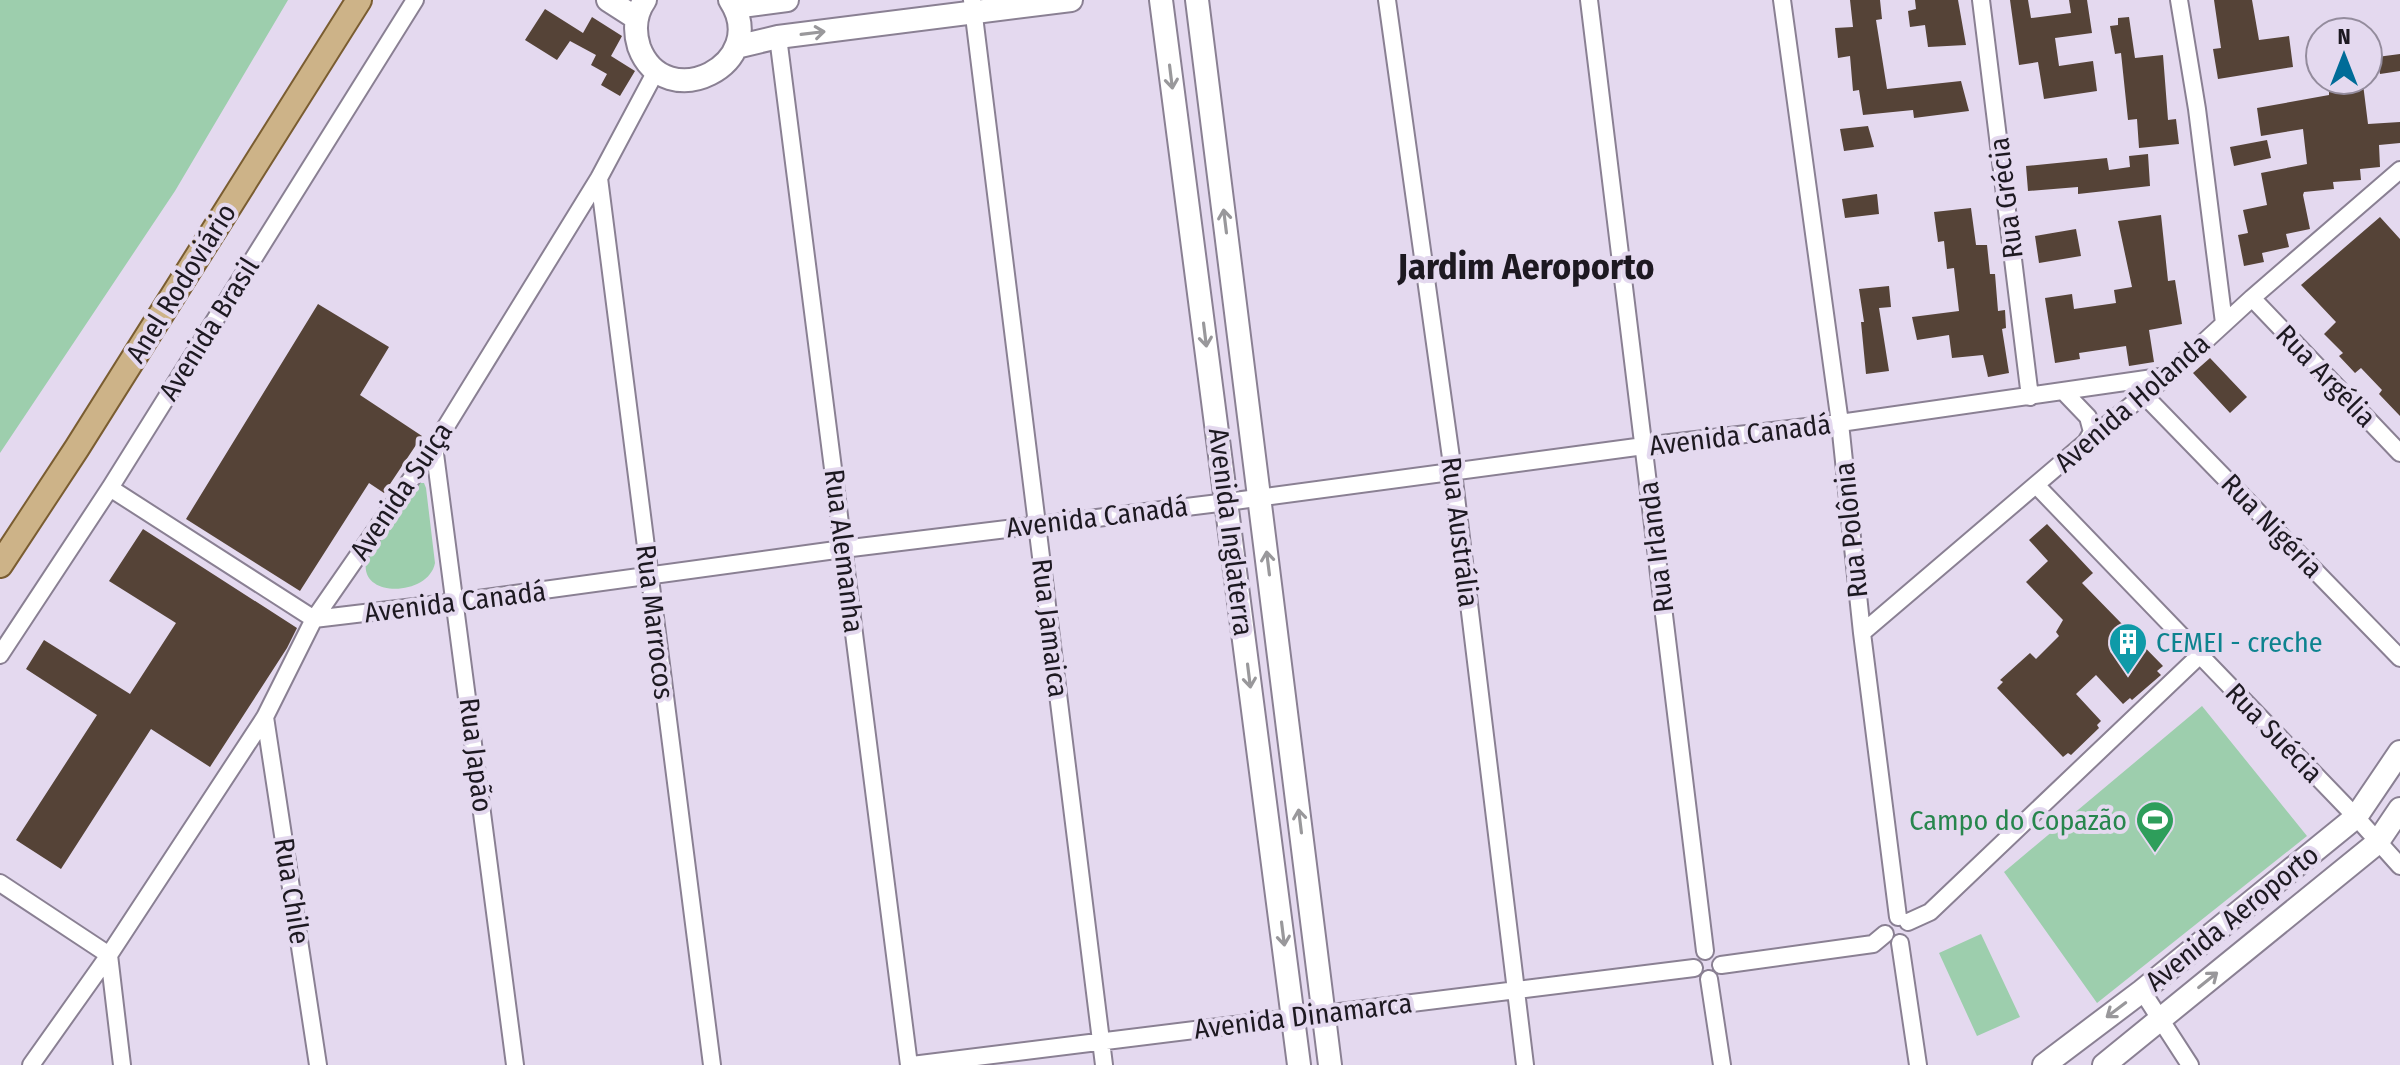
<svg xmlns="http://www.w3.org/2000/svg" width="2400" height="1065" viewBox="0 0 2400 1065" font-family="'Fira Sans Condensed',sans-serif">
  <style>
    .green { fill: #9dcead }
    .building { fill: #554337 }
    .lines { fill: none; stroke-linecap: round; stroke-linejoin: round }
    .street-casing { stroke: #8a8093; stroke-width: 20 }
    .secondary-casing { stroke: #8a8093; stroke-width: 26 }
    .primary-casing { stroke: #7a5d31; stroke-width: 28 }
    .street { stroke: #fff; stroke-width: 16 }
    .secondary { stroke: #fff; stroke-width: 22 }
    .primary { stroke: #cdb388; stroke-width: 24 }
    .oneway { stroke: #99989b }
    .labels { text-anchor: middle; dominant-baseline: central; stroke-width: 8; stroke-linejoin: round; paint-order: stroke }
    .street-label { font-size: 28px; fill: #1d1921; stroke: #e4d9ef }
    .culture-label { font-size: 28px; fill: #0d838f; stroke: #e4d9ef; text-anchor: start }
    .leisure-label { font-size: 28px; fill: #27864d; stroke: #e4d9ef; text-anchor: end }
    .district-label { font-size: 36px; font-weight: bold; fill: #1d1921; stroke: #e4d9ef }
  </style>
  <rect width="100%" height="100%" fill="#e4d9ef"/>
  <path class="green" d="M0 0H288L175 191 0 453Z
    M417 483H424L426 488 435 563C429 596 360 599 366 562Z
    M2202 706 2307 836 2097 1003 2004 872Z
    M1981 934 2020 1017 1977 1036 1939 953Z"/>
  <path class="building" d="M1850 0H1880L1882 19 1876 20 1887 89 1961 81 1969 111 1914 118 1913 110 1863 115 1859 90 1853 91 1850 56 1838 58 1835 28 1853 27Z
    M1915 0H1958L1966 45 1928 47 1925 25 1910 27 1908 11 1916 9Z
    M2010 0H2028L2031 18 2071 13 2069 0H2087L2092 33 2055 38 2059 66 2093 61 2097 91 2044 99 2038 62 2019 65Z
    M2214 0H2252L2259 40 2289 36 2293 67 2218 79 2213 49 2221 48Z
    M545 9 583 33 592 17 622 36 611 56 635 71 620 96 601 85 607 74 591 65 596 55 570 41 557 60 525 40Z
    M2129 17 2135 58 2163 55 2168 120 2176 119 2179 144 2139 148 2137 119 2128 120 2121 53 2115 54 2110 26 2118 25V18Z
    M2400 54V71L2380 74 2377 57Z
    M2363 84 2368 124 2400 122V143L2379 145 2380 167 2360 169 2361 180 2333 182 2334 189 2304 192 2303 195 2310 229 2286 234 2289 247 2262 253 2264 262 2244 266 2238 235 2248 233 2243 210 2267 205 2261 173 2307 164 2303 129 2261 136 2257 108 2329 95V88Z
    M1868 126 1874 147 1844 151 1840 129Z
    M2267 140 2271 158 2234 166 2230 147Z
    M2148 154 2150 186 2078 194V187L2028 191 2026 166 2107 158 2109 170 2130 167 2129 156Z
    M1877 194 1879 214 1845 218 1842 199Z
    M1971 208 1976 245H1987L1990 274H1995L1998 311 2005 310 2006 328 2002 329 2009 373 1988 377 1983 355 1952 358 1949 335 1917 340 1912 317 1959 311 1954 268 1947 269 1944 241 1938 242 1934 212Z
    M2161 215 2168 281 2175 280 2182 324 2149 330 2154 362 2129 366 2126 346 2079 353 2080 359 2055 363 2045 298 2072 294 2074 309 2116 303 2114 290 2132 287 2118 221Z
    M2380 217 2400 239V416L2379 394 2382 390 2361 368 2355 373 2339 356 2343 353 2324 334 2336 322 2301 285Z
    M2076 229 2081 256 2039 263 2035 236Z
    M1889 286 1891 307 1879 308 1889 371 1866 374 1861 322H1864L1859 289Z
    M318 304 389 347 360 395 422 436 384 493 369 483 300 591 186 519Z
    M2210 358 2247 397 2230 413 2193 373Z
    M2047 524 2093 573 2082 583 2163 666 2157 671 2161 675 2132 700 2130 698 2123 704 2096 675 2076 694 2101 721 2097 725 2099 728 2071 755 2068 753 2063 757 1997 688 2003 682 2000 680 2030 653 2036 659 2059 636 2056 632 2063 620 2026 582 2048 561 2029 540Z
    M143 529 297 628 287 648 210 767 151 729 61 869 16 840 97 715 26 669 44 640 130 694 176 623 109 581Z"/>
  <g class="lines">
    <g class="street-casing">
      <path id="street" d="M972 0 1104 1065
        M1387 0 1453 472 1525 1065
        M1589 0 1705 951
        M1782 0 1840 423 1862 633 1898 917
        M1981 0 2030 397
        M2179 0 2197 109 2224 323
        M778 37 909 1065
        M599 178 712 1065
        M2252 298 2400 453
        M2064 392 2088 417 2092 432 2086 442
        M2144 395 2400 658
        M434 446 515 1065
        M2037 486 2356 817 2400 866
        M110 488 314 619 456 602 843 549 1227 502 1644 446 1840 423 2167 376
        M1862 633 2086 442 2167 376 2252 298 2400 170
        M0 655 110 488 415 0
        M265 717 318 1065
        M0 883 109 955 122 1065
        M1908 922 1930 912 2199 656
        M1900 943 1918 1065
        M1721 965 1873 944 1885 934
        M1709 979 1722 1065
        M2142 991 2190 1065
        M31 1065 109 955 265 717 314 619 434 446 599 178 656 71
        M912 1065 1694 968"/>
    </g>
    <g class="secondary-casing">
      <path id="secondary" d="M608 0 636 18
        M645 0C635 14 634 31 639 47 665 117 772 64 730 0
        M1161 0 1299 1065
        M1197 0 1330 1065
        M734 7 787 0
        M736 47 778 37 1071 0
        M2044 1065 2142 991 2356 817 2400 752
        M2104 1065 2377 843 2400 809"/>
    </g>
    <g class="primary-casing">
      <path id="primary" d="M0 565 77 448 359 0"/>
    </g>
    <use href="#street" class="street"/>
    <use href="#secondary" class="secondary"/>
    <use href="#primary" class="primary"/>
  </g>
  <defs><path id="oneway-shaft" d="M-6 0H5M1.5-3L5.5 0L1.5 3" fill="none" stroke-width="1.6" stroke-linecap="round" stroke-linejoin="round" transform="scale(2)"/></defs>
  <g class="oneway">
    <use href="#oneway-shaft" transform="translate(813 33) rotate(-7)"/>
    <use href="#oneway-shaft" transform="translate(1171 77) rotate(83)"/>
    <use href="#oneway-shaft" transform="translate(1225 221) rotate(-97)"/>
    <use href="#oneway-shaft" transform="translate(1205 335) rotate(83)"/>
    <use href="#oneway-shaft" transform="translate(1268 563) rotate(-97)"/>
    <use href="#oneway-shaft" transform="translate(1249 676) rotate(83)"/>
    <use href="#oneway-shaft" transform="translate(1300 821) rotate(-97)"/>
    <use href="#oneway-shaft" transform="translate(1283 934) rotate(83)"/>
    <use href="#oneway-shaft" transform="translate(2208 980) rotate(-39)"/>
    <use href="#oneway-shaft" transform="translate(2116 1010) rotate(143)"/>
  </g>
  <defs>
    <g id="building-pin" transform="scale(2)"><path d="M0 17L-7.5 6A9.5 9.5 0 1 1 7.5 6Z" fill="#0f9aa8" stroke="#e4d9ef"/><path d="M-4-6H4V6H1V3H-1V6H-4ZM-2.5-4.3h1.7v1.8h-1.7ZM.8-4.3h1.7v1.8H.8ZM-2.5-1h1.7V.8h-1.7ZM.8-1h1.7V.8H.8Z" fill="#fff"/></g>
    <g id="stadium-pin" transform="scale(2)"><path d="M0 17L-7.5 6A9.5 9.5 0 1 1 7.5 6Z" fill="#2e9e5b" stroke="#e4d9ef"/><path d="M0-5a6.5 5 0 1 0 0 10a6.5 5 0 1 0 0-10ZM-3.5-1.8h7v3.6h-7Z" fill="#fff"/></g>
  </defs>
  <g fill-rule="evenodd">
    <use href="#building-pin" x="2128" y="642"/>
    <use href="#stadium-pin" x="2155" y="820"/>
  </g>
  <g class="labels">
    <g class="street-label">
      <text transform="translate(2006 198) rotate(-97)">Rua Grécia</text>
      <text transform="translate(181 283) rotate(-58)">Anel Rodoviário</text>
      <text transform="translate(209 329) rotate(-58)">Avenida Brasil</text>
      <text transform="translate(2326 376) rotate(46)">Rua Argélia</text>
      <text transform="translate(2132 403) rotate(-41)">Avenida Holanda</text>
      <text transform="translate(1740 435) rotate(-7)">Avenida Canadá</text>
      <text transform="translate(401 491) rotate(-56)">Avenida Suíça</text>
      <text transform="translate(1097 517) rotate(-7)">Avenida Canadá</text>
      <text transform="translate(2272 526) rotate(46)">Rua Nigéria</text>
      <text transform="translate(1851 530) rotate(-96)">Rua Polônia</text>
      <text transform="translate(1231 532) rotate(83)">Avenida Inglaterra</text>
      <text transform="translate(1460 532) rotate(83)">Rua Austrália</text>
      <text transform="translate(1656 547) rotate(-97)">Rua Irlanda</text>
      <text transform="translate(844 551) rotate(83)">Rua Alemanha</text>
      <text transform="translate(455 602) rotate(-7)">Avenida Canadá</text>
      <text transform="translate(655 622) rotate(83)">Rua Marrocos</text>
      <text transform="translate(1050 628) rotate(83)">Rua Jamaica</text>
      <text transform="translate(2274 733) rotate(46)">Rua Suécia</text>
      <text transform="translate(476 755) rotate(83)">Rua Japão</text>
      <text transform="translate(292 891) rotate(81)">Rua Chile</text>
      <text transform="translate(2232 918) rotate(-39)">Avenida Aeroporto</text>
      <text transform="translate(1303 1016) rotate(-7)">Avenida Dinamarca</text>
    </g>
    <g class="culture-label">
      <text x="2156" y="642">CEMEI - creche</text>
    </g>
    <g class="leisure-label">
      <text x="2127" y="820">Campo do Copazão</text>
    </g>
    <g class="district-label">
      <text x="1526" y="267">Jardim Aeroporto</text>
    </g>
  </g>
  <g transform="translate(2344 56)"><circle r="38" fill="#e4d9ef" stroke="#948c9d" stroke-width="2"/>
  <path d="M0-6L14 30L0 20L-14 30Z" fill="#006c98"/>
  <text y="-12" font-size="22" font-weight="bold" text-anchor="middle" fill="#1d1921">N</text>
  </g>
</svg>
